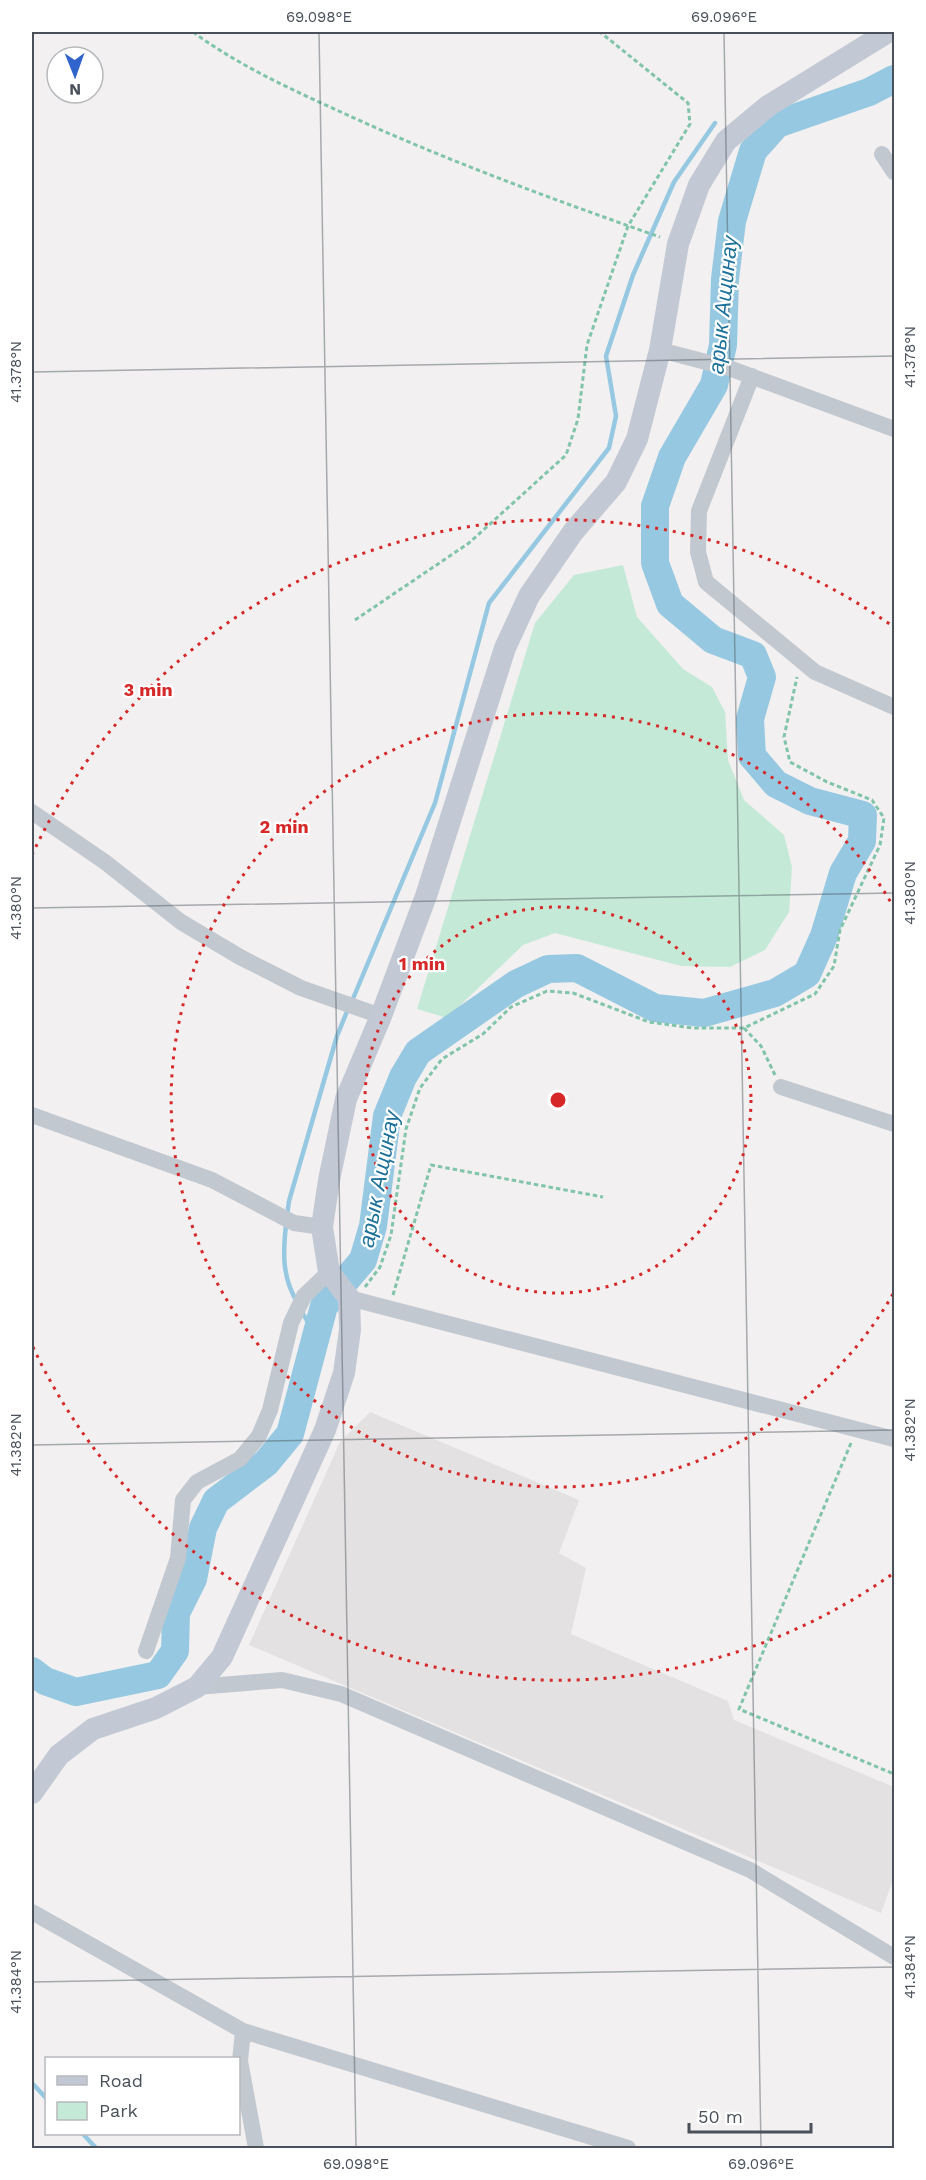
<svg xmlns="http://www.w3.org/2000/svg" width="926" height="2180" viewBox="0 0 926 2180" font-family="'Work Sans',sans-serif">
  <style>
    .education { fill: #e3e1e1 }
    .green { fill: #c4ead7 }
    .lines { fill: none; stroke-linecap: round; stroke-linejoin: round }
    .stream { stroke: #96c9e1; stroke-width: 4.5 }
    .river { stroke: #96c9e1; stroke-width: 28 }
    .path { stroke: #80c4aa; stroke-width: 3; stroke-dasharray: 4.5 3; stroke-linecap: butt }
    .street { stroke: #c2c8cf; stroke-width: 16 }
    .secondary { stroke: #c3c9d4; stroke-width: 22 }
    .ticks { fill: none; stroke: #4a515b; stroke-width: 1.5; stroke-opacity: 0.45 }
    .ring { fill: none; stroke: #d62828; stroke-width: 3; stroke-dasharray: 3 6 }
    .labels { text-anchor: middle; dominant-baseline: central; stroke-width: 4.5; stroke-linejoin: round; paint-order: stroke }
    .water-label { font-size: 22px; font-style: italic; fill: #1e7299; stroke: #fff }
    .centre { fill: #d62828; stroke: #fff; stroke-width: 3 }
    .ring-label { font-size: 18px; text-anchor: middle; font-weight: bold; fill: #d62828; stroke: #fff; stroke-width: 4.5; stroke-linejoin: round; paint-order: stroke }
    .neatline { fill: none; stroke: #4a515b; stroke-width: 2 }
    .ticks-label { font-size: 15px; text-anchor: middle; fill: #4a515b }
  </style>
  <rect width="100%" height="100%" fill="#f2f0f0"/>
  <path class="education" d="M370 1412 579 1500 559 1553 586 1568 571 1634 728 1701 734 1720 894 1787V1877L881 1913 249 1645 340 1442Z"/>
  <path class="green" d="M623 565 637 617 683 669 712 687 725 712 728 760 744 800 784 835 792 867 789 912 765 950 730 967 681 966 555 933 523 945 447 1018 417 1009 535 623 574 575Z"/>
  <g class="lines">
    <path class="stream" d="M352 1001 435 803 489 603 609 448 616 416 606 356 633 275 674 182 715 123
      M287 1216 289 1201 337 1036 348 1009
      M286 1225C283 1252 282 1276 296 1300
      M301 1310 316 1337
      M32 2083 46 2098
      M83 2134 96 2148"/>
    <path class="river" d="M32 1671 45 1681 76 1692 158 1675 175 1651 176 1613 193 1579 203 1528 216 1501 266 1463 290 1434 324 1306 363 1260 373 1226 387 1116 403 1077 418 1052 516 984 548 969 577 968 655 1008 704 1013 775 993 807 974 824 936 843 873 862 841 863 815 810 801 776 784 752 756 750 719 762 677 753 655 713 640 670 604 655 563V506L672 457 714 385 723 345 725 279 732 221 753 151 777 124 869 92 894 79"/>
    <path class="path" d="M193 32C238 65 290 89 341 112 445 160 552 199 660 237
      M355 620 469 543 566 455 578 419 587 345 628 226 690 124 688 103 600 32
      M744 1028 761 1046 775 1075
      M365 1287 380 1267 391 1235 406 1129 420 1088 442 1059 483 1034 511 1007 547 991 573 993 649 1022 693 1028H744L815 994 834 966 840 930 880 845 884 818 872 800 827 782 790 762 784 737 797 677
      M393 1295 431 1165 603 1197
      M851 1443 739 1709 894 1774"/>
    <path class="street" d="M882 154 894 172
      M660 350 729 368 894 429
      M752 376 699 511 698 552 706 582 815 672 894 707
      M32 812 105 862 181 922 240 957 301 988 381 1016
      M781 1087 894 1124
      M32 1115 212 1180 294 1223 322 1227
      M349 1298 894 1439
      M146 1651 178 1558 183 1500 197 1482 240 1459 259 1436 270 1410 291 1323 304 1296 329 1272
      M197 1687 282 1680 341 1694 750 1870 894 1957
      M32 1912 243 2031 628 2148
      M243 2031 240 2061 256 2148"/>
    <path class="secondary" d="M32 1793 59 1755 93 1729 156 1708 197 1687 222 1657 325 1430 344 1373 350 1330 349 1298 329 1272 322 1227 329 1180 346 1099 381 1016 426 896 505 648 529 596 573 532 616 482 637 439 660 350 678 244 699 185 726 141 768 106 888 32"/>
  </g>
  <path class="ticks" d="M319 32 356 2148M724 32 761 2148M32 372 894 356M32 908 894 893M32 1445 894 1430M32 1982 894 1967"/>
  <g class="ring">
    <circle cx="558" cy="1100" r="193"/>
    <path d="M893 1294A387 387 0 1 1 893 906"/>
    <path d="M891 1575A580 580 0 0 1 32 1345M32 855A580 580 0 0 1 891 625"/>
  </g>
  <g class="labels">
    <g class="water-label">
      <text transform="translate(723 305) rotate(-84)">арык Ащинау</text>
      <text transform="translate(379 1179) rotate(-79)">арык Ащинау</text>
    </g>
  </g>
  <circle cx="558" cy="1100" r="9" class="centre"/>
  <g class="ring-label">
    <text x="148" y="696">3 min</text>
    <text x="284" y="833">2 min</text>
    <text x="422" y="970">1 min</text>
  </g>
  <rect width="926" height="2180" fill="none" stroke="#ffffff" stroke-width="66"/>
  <rect x="45" y="2057" width="195" height="78" fill="#ffffff" stroke="#b7b9bd" stroke-width="1.5"/>
  <rect x="57" y="2076" width="30" height="9" fill="#c3c9d4" stroke="#b7b9bd" stroke-width="1.5"/>
  <text x="99" y="2087" font-size="18" fill="#4a515b">Road</text>
  <rect x="57" y="2102" width="30" height="18" fill="#c4ead7" stroke="#b7b9bd" stroke-width="1.5"/>
  <text x="99" y="2117" font-size="18" fill="#4a515b">Park</text>
  <g transform="translate(75 75) rotate(179)"><circle r="28" fill="#ffffff" stroke="#b7b9bd" stroke-width="1.5"/>
  <path d="M0-4.5L10 22L0 15L-10 22Z" fill="#3063cc"/>
  <text y="-9" font-size="16" font-weight="bold" text-anchor="middle" fill="#4a515b">N</text>
  </g>
  <path d="M689 2123v9h122v-9" fill="none" stroke="#4a515b" stroke-width="3"/>
  <text x="698" y="2123" font-size="18" fill="#4a515b" stroke="#ffffff" stroke-width="4.5" paint-order="stroke">50 m</text>
  <rect x="33" y="33" width="860" height="2114" class="neatline"/>
  <g class="ticks-label">
    <text x="319" y="22">69.098°E</text>
    <text x="724" y="22">69.096°E</text>
    <text transform="translate(910 357) rotate(-90)" y="5">41.378°N</text>
    <text transform="translate(16 372) rotate(-90)" y="5">41.378°N</text>
    <text transform="translate(910 893) rotate(-90)" y="5">41.380°N</text>
    <text transform="translate(16 908) rotate(-90)" y="5">41.380°N</text>
    <text transform="translate(910 1430) rotate(-90)" y="5">41.382°N</text>
    <text transform="translate(16 1445) rotate(-90)" y="5">41.382°N</text>
    <text transform="translate(910 1967) rotate(-90)" y="5">41.384°N</text>
    <text transform="translate(16 1982) rotate(-90)" y="5">41.384°N</text>
    <text x="356" y="2169">69.098°E</text>
    <text x="761" y="2169">69.096°E</text>
  </g>
</svg>
